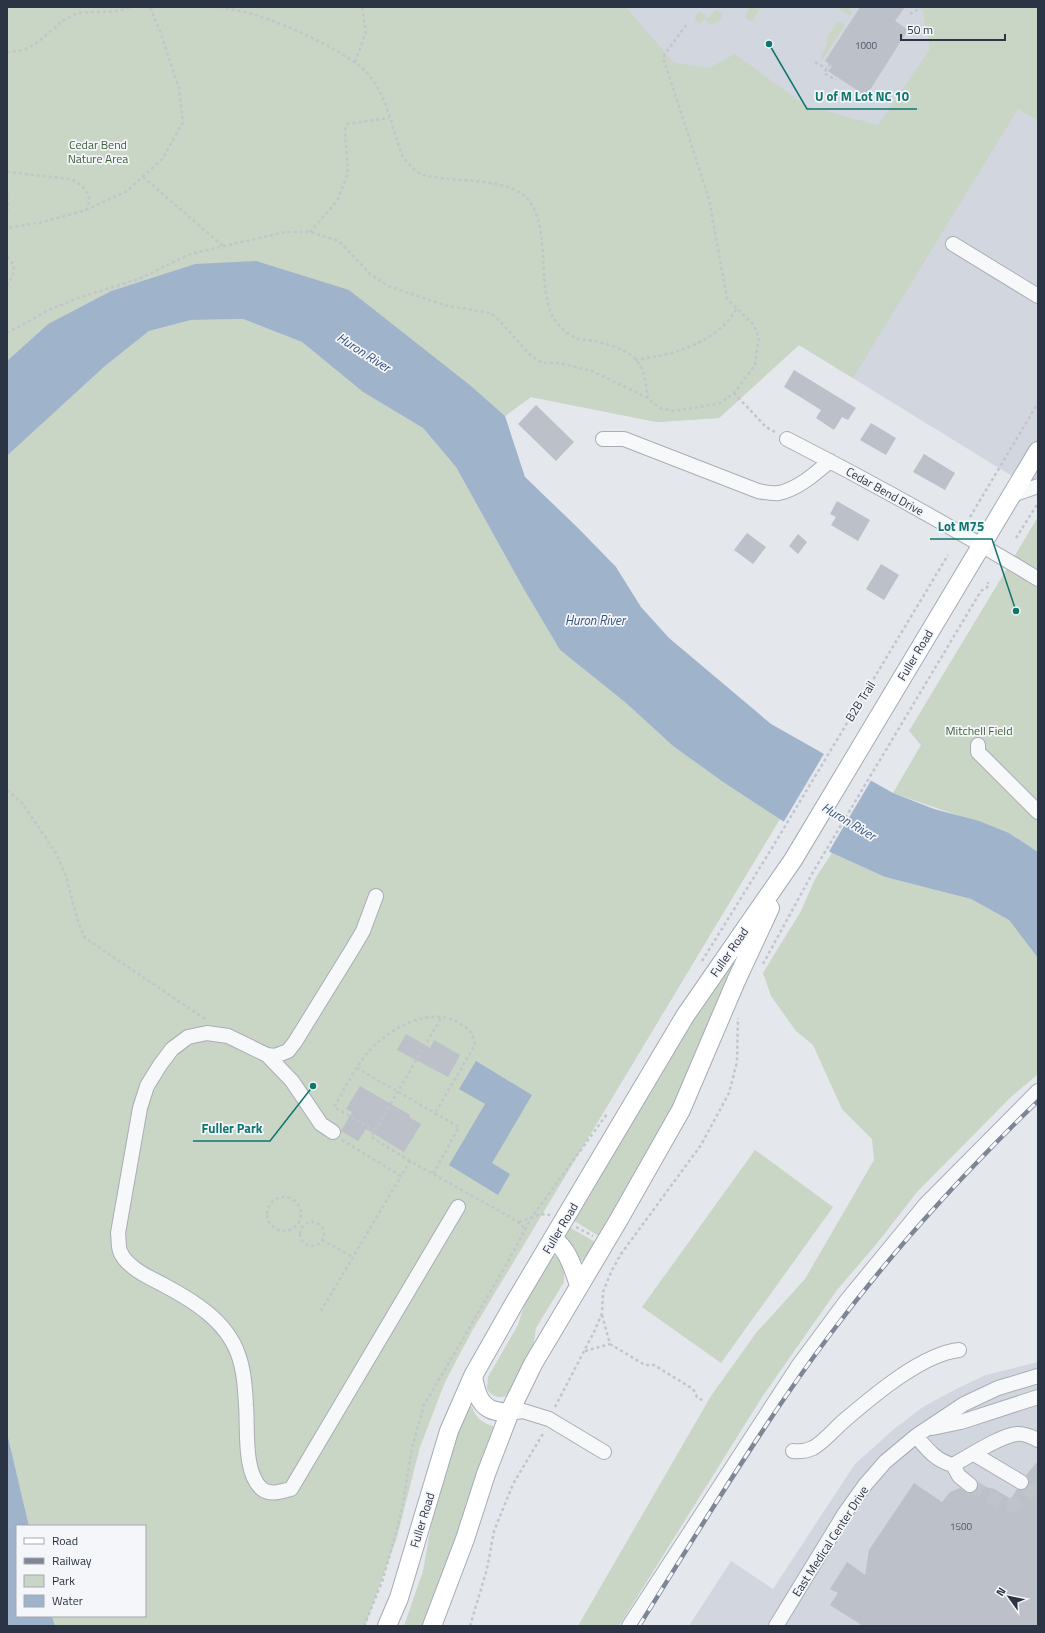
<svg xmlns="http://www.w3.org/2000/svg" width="1045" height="1633" viewBox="0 0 1045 1633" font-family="'Titillium Web',sans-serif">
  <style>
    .built { fill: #d2d6de }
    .green { fill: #c9d5c5 }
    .water { fill: #9fb3cb }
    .pier { fill: #e4e7ec }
    .building { fill: #bbc0c9 }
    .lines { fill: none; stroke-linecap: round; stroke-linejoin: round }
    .minor-tunnel { stroke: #bfc3ca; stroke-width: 14; stroke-dasharray: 14 7; stroke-linecap: butt }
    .minor-casing { stroke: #a9aeb6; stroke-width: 16 }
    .major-casing { stroke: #a3abb7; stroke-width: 20 }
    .path { stroke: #c2c5cb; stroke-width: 2.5; stroke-dasharray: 3 3; stroke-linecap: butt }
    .minor { stroke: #f7f8fa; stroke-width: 14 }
    .major { stroke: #fff; stroke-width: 18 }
    .rail-casing { stroke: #7d8695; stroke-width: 4.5 }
    .rail { stroke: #f4f6f9; stroke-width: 3; stroke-dasharray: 9; stroke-linecap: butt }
    .labels { text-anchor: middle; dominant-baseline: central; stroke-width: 3.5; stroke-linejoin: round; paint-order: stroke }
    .number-label { font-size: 10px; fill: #4f5765 }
    .park-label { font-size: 12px; fill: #3f6039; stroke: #f4f6f9 }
    .street-label { font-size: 12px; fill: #2b3444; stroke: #f4f6f9 }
    .water-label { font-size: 13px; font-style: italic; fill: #355178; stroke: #f4f6f9 }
    .leader { fill: none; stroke: #0f766e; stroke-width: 1.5 }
    .callout-dot { fill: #0f766e; stroke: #f4f6f9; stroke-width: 1.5 }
    .callout-label { font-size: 13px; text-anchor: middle; font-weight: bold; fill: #0f766e; stroke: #f4f6f9; stroke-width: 3.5; stroke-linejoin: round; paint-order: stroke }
  </style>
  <rect width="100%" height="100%" fill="#e4e7ec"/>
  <path class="built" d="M7 7H1038V492L799 345 719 418 657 422 531 397 505 416 471 386 349 290 256 261Z
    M1038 1362V1626H689L731 1561 773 1589 855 1464 894 1429 923 1407 956 1389 986 1375Z"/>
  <path class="green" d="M7 7H626L673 62 709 68 735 54 806 106 878 125 930 49 922 7H1038V121L1018 109 853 378 799 345 719 418 657 422 531 397 505 416 471 386 195 264 111 291 48 324 7 361Z
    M750 7H761L753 20 749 21 745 16Z
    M836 7H846L853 12 851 16Z
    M715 10H718L722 14C722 22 714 24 707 25L709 22 704 19 701 24 695 22 696 16 700 11 708 18Z
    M838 21 845 25 822 60 821 56 827 45V37Z
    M243 319 302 342 363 392 423 428 456 467 522 586 560 650 626 703 673 746 723 782 780 819 472 1331 445 1382 420 1447 397 1537 365 1626H55L52 1616H145V1526H29L7 1433V457L9 454 105 366 149 331 191 320Z
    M1038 517V852L1009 833 893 793 921 745 909 731Z
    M832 853 885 877 971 899 1009 920 1038 958V1074L1011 1097 917 1192 878 1242 837 1290 762 1397 619 1626H578L711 1396 756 1333 805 1279 874 1160 872 1139 842 1109 813 1045 796 1031 771 996 763 973 801 911 815 879Z
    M762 907 673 1108 600 1235H597L573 1220 718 977Z
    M755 1150 833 1207 721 1363 642 1307Z
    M569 1227 595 1242 584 1261 580 1260 564 1237Z
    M553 1255 559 1258 564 1267V1282L536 1328 533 1348 509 1394C501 1400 492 1397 487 1389L488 1377 518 1325 526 1300Z
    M467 1406 472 1407C476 1418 482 1423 493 1426L494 1429 477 1473 456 1542 425 1626H404L423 1571 433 1515 450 1452Z"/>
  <path class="water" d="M256 261 349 290 471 386 505 416 525 477 578 528 616 567 641 607 669 638 771 724 893 793 934 809 979 821 1009 833 1038 852V958L1009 920 971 899 885 877 832 853 723 782 673 746 626 703 560 650 522 586 456 467 423 428 363 392 302 342 243 319 191 320 149 331 105 366 9 454 7 457V361L48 324 111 291 195 264Z
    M476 1061 532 1095 492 1163 510 1174 498 1195 449 1165 485 1104 459 1089Z
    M7 1433 29 1526H17V1616H52L55 1626H7Z"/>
  <path class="pier" d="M825 752 872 779 828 853 783 823Z"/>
  <path class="building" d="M860 7H905L895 21 908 30 866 96 828 71 832 66 825 61Z
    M794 370 856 408 848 420 842 417 834 430 816 418 821 410 784 387Z
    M536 405 574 442 556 461 518 424Z
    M871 423 896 438 886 455 860 440Z
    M924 454 955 473 945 490 913 472Z
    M837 501 870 520 858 541 831 525 836 517 830 514Z
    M747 533 766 547 753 564 734 550Z
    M798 534 807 542 798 554 789 546Z
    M881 564 899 575 884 600 866 589Z
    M406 1034 430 1048 434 1040 460 1055 448 1077 397 1050Z
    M360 1086 410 1115 409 1117 421 1124 404 1152 366 1129 358 1141 341 1131 352 1112 346 1109Z
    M1038 1461V1626H863L830 1605 838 1593 830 1589 847 1562 865 1575 869 1550 914 1483 942 1502 950 1492 960 1488 968 1493H973L977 1490 978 1485 994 1489 1011 1499 1017 1489 1021 1490 1028 1487 1029 1482 1026 1475Z"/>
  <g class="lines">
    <path class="minor-tunnel" d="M970 1485C977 1489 1001 1505 1007 1505 1020 1506 1032 1490 1038 1480"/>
    <g class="minor-casing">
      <path id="minor" d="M953 244 1038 296
        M603 439H624L758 491C764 492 773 494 779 493 798 489 816 473 830 461
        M787 439C873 483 956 529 1038 579
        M1010 496 1038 486
        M978 745V752L1038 812
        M376 896 363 931 353 948 295 1042 288 1051 275 1056 267 1055 228 1036 207 1033 188 1037 172 1049 160 1065 147 1086 140 1108 118 1233C119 1238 118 1246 120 1251 125 1266 148 1277 162 1284 192 1300 226 1320 238 1354 244 1370 245 1388 246 1405 248 1428 243 1473 262 1489 271 1496 282 1491 291 1489L458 1207
        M267 1055 292 1081 321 1124 333 1132
        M509 1413 523 1411 549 1419 604 1452
        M932 1428 961 1422 1038 1397
        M916 1436C927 1449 936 1461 953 1465 968 1457 1001 1435 1017 1434 1024 1433 1032 1437 1038 1440
        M793 1451C801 1452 806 1451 813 1448 825 1441 835 1428 846 1419 873 1396 922 1354 959 1350
        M974 1454 1021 1482
        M953 1465 959 1476 970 1485
        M629 1626 798 1366 847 1300 925 1205 1038 1091
        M776 1626 845 1513 865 1485 885 1462 916 1436 964 1404 998 1388 1038 1376"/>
    </g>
    <g class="major-casing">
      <path id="major" d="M553 1239C568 1249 573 1268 579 1285
        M473 1376C475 1388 478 1403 490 1409 496 1412 503 1412 509 1413
        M387 1626 399 1598 449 1431 473 1376 515 1302 685 1016 793 860 1038 451
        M432 1626 465 1539 486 1474 511 1409 533 1364 618 1221 681 1110 736 981 770 908"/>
    </g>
    <path class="path" d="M220 7C231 10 244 11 255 15 285 24 347 51 368 74 386 94 393 130 402 155 407 163 415 172 424 175 452 183 498 177 522 194 553 217 536 282 552 315 557 325 567 334 576 338 581 340 588 340 594 341 612 345 634 351 642 369 646 378 646 389 648 399L660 408 674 411 718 404 734 393 755 365 759 337 753 324 727 299 709 199 663 57 686 25
      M910 14 922 7
      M7 52 24 50 38 42 61 22 77 13 117 11 131 7
      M355 62 366 32 362 7
      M815 62 827 69
      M830 64 824 73 836 80
      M7 172 71 179C82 185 86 188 90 200L86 210 43 222 7 228
      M143 177 223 246
      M7 196 8 201 7 212
      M86 210 127 191 163 158 183 122 179 88 160 31 150 7
      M310 232 337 201 348 173 345 131 347 124 389 118
      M7 257 14 265 13 275 7 285
      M7 333 51 309 81 297 139 279 190 254 285 232H310L339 241 370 274 388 286 444 305 490 313 499 320 529 354 542 363H559L592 371 648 398
      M635 360C668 355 695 349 721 328 727 323 732 315 737 309
      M734 393 766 427 775 432
      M970 517 1038 403
      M1016 538 1038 503
      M7 790 22 803 56 853 66 876 78 922 85 938 205 1019
      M702 961 772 848 948 555
      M763 964 813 872 981 591 989 586 988 582
      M357 1068 459 1127 433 1174
      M375 1131 334 1107C345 1089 355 1066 370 1050 391 1027 434 1004 462 1025 465 1027 468 1029 470 1031 473 1034 474 1041 475 1045L435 1113
      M342 1140 401 1176 410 1161 510 1217 522 1225 525 1230
      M410 1161 371 1137 441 1018
      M267 1214a17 17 0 1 1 34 0a17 17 0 1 1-34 0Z
      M519 1222 541 1214 550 1215
      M300 1234a12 12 0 1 1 24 0a12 12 0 1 1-24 0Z
      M576 1227 593 1236
      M322 1240 353 1257
      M321 1311 401 1176
      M602 1315 610 1344 645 1365H654L693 1389 697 1397 705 1402
      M585 1351 610 1344
      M555 1407 595 1330 602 1313 603 1292 611 1272 621 1254 701 1145 729 1093 737 1062 738 1018
      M364 1626 382 1582 393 1544 401 1514 412 1448 424 1405 505 1267 532 1217 607 1114
      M470 1626 487 1569 494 1531 513 1484 544 1432"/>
    <use href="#minor" class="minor"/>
    <use href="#major" class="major"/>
    <g class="rail-casing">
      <path id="rail" d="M639 1626C701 1527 762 1425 832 1332 894 1249 964 1173 1038 1101"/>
    </g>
    <use href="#rail" class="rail"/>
  </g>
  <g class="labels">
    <g class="number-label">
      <text x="866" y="45">1000</text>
      <text x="961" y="1526">1500</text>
    </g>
    <g class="park-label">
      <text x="98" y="144">Cedar Bend<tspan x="98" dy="14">Nature Area</tspan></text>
      <text x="979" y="730">Mitchell Field</text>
    </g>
    <g class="street-label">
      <text transform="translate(885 491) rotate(29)">Cedar Bend Drive</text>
      <text transform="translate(915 655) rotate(-59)">Fuller Road</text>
      <text transform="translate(860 701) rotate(-58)">B2B Trail</text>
      <text transform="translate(729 952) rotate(-55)">Fuller Road</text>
      <text transform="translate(560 1228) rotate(-59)">Fuller Road</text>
      <text transform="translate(422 1520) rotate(-73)">Fuller Road</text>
      <text transform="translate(830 1541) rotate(-57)">East Medical Center Drive</text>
    </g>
    <g class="water-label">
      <text transform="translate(364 352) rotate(33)">Huron River</text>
      <text x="595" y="620">Huron River</text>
      <text transform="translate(849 821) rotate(31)">Huron River</text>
    </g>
  </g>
  <path class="leader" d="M769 44L807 109H917M1016 611L992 539H930M313 1086L270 1141H193"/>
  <g class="callout-dot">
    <circle cx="769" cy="44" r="4"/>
    <circle cx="1016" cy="611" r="4"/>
    <circle cx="313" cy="1086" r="4"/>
  </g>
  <g class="callout-label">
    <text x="862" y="101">U of M Lot NC 10</text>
    <text x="961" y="531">Lot M75</text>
    <text x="232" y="1133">Fuller Park</text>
  </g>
  <rect width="1045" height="1633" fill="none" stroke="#2b3444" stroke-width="16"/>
  <rect x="16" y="1525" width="130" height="92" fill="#f4f6f9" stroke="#a4a8b1"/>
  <rect x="24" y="1538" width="20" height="6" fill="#ffffff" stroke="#a4a8b1"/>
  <text x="52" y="1545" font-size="12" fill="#2b3444">Road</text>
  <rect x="24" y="1558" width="20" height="6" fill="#7d8695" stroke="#a4a8b1"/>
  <text x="52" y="1565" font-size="12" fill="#2b3444">Railway</text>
  <rect x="24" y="1575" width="20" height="12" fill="#c9d5c5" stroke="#a4a8b1"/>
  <text x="52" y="1585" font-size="12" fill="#2b3444">Park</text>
  <rect x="24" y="1595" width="20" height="12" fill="#9fb3cb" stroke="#a4a8b1"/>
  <text x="52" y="1605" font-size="12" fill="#2b3444">Water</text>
  <g transform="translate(1009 1597) rotate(303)" stroke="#f4f6f9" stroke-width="3" paint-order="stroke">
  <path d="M0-3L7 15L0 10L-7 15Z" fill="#2b3444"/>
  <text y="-6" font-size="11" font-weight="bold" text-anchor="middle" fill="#2b3444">N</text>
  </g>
  <path d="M901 34v6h104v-6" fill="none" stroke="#2b3444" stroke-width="2"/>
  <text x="907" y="34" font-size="12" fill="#2b3444" stroke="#f4f6f9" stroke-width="3" paint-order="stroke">50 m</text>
</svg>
